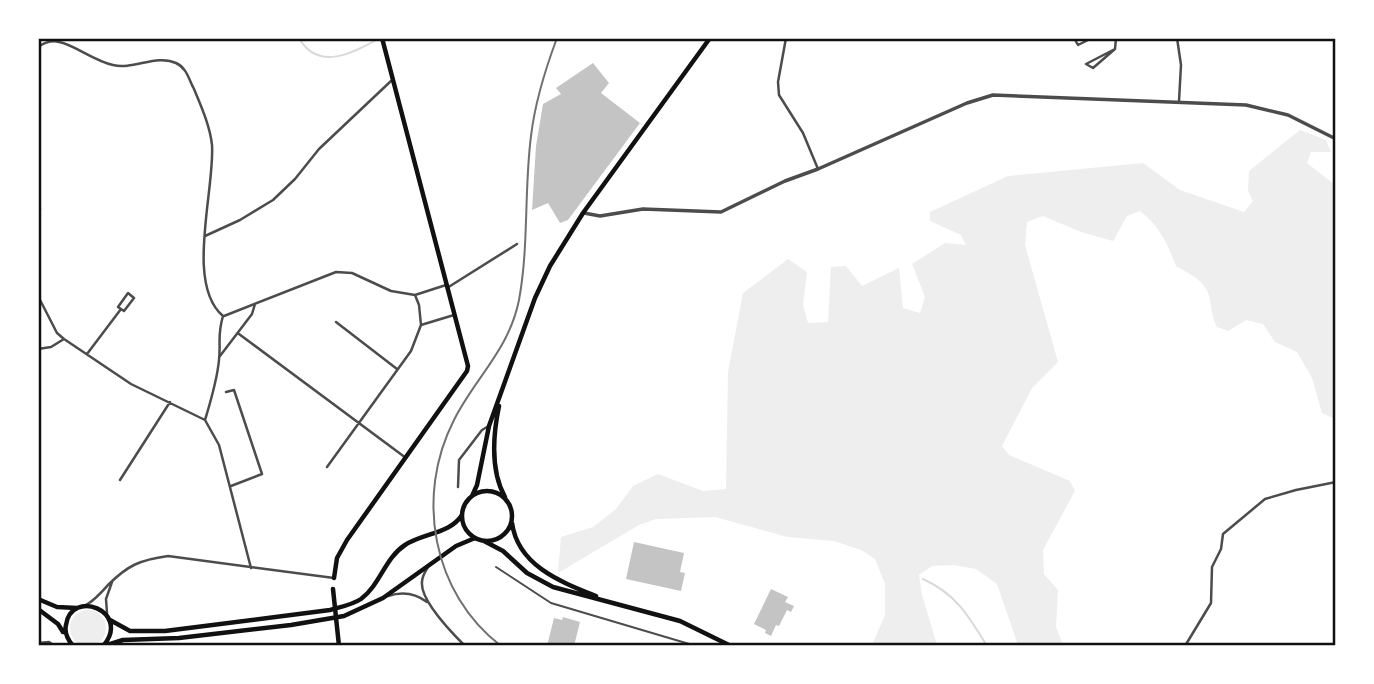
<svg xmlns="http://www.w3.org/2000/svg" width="1374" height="684" viewBox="0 0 1374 684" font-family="'Space Grotesk',sans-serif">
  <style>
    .green { fill: #eee }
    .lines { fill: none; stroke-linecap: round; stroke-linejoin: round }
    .stream { stroke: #d9d9d9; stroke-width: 2 }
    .building { fill: #c4c4c4 }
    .service { stroke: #4c4c4c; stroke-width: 2 }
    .minor { stroke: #4c4c4c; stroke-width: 2.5 }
    .tertiary { stroke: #4c4c4c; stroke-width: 3.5 }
    .secondary { stroke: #111; stroke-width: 4.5 }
    .primary { stroke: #111; stroke-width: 4.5 }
    .rail { stroke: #707070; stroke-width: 2 }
    .neatline { fill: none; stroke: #111; stroke-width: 2.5 }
  </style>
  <rect width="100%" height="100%" fill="#fff"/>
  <path class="green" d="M1300 130 1326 140 1331 152H1311L1307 163 1335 185V419L1322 413 1312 378 1297 352 1275 342 1263 324 1246 320 1228 331 1217 327C1212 317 1212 311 1210 300 1208 282 1190 274 1176 266 1166 241 1161 228 1140 211L1127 216 1113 241 1081 232 1043 216 1027 222 1025 245 1058 362 1032 388 1002 446 1009 455 1070 481 1075 491 1043 550 1044 574 1058 590 1056 627 1063 645H1018L997 584 976 569 953 565 932 566 919 575 922 595 937 645H872L885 615V584L875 559 861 550 834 541 788 537 715 517 656 519 639 525 558 573 561 537 593 527 616 509 633 486 658 474 703 491 726 489 728 372 743 293 788 259 807 272 803 305 808 323 828 322 831 267 846 266 862 286 899 268 903 308 920 313 925 297 912 264 945 243 966 245 961 235 930 221V212L1008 176 1143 163 1180 190 1244 212 1253 201 1248 191 1249 171Z
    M70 628a18 18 0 1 1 36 0a18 18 0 1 1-36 0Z"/>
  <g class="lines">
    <path class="stream" d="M299 38C318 72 353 53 380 38
      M923 579C956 594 968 615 987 646"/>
  </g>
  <path class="building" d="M593 63 609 83 601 93 640 123 568 220 560 223 548 203 532 210 536 146 543 104 561 94 556 88Z
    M634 542 684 553 680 572 685 573 681 591 626 579Z
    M771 589 788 597 785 602 794 606 791 612 787 610 779 626 776 625 771 636 765 633 766 630 754 624Z
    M563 617 580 622 574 646H547L554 618 562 620Z"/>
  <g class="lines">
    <path class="service" d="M496 567 551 603 696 646"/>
    <path class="minor" d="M786 38 778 82 779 95 803 133 818 169
      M1074 38 1078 45 1092 38
      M1177 38 1181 65 1179 101
      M38 47C44 43 52 40 59 42 73 44 94 61 113 65 133 70 157 54 176 63 187 68 189 80 194 89 201 106 210 126 212 145 215 190 185 284 223 316
      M1115 49 1086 64 1093 68 1115 49 1116 38
      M38 213 40 209
      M205 236 240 220 273 200 295 179 319 149 391 81
      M447 288 517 244
      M415 295 446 285
      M38 296 57 333 64 339 131 384 205 420 219 445 251 568
      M224 316 336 272 352 273 391 291 415 295
      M336 322 397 369
      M421 325 454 315
      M239 334 406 458
      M38 349 51 347 64 339
      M87 354 121 309 124 311 134 298 128 293 118 307 121 309
      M220 356 252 314 255 304
      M226 392 234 390 262 474 231 486
      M205 420C211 400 217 381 219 360 221 342 217 336 223 316
      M327 467 411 351 421 325 419 305 415 295
      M120 480 170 402
      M458 487 459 460 482 430 487 427
      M428 567C425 572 422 576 422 582 420 600 452 633 465 646
      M388 596C403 591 415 593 427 602
      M86 605C95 600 101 593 108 585 128 565 140 560 168 556L334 578
      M107 613 106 599 112 582
      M38 643 49 642 55 646
      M1185 646 1211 603 1212 567 1221 549 1223 534 1265 499 1296 490 1336 482"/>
    <path class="tertiary" d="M584 213 600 216 643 209 721 212 785 181 818 169 967 103 993 95 1246 105 1288 115 1336 139"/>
    <path class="secondary" d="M334 578 337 558 347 540 467 371 468 366 382 38
      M333 589 339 646"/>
    <path class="primary" d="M499 406C493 435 490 470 505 497
      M462 516a25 25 0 1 1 50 0a25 25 0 1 1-50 0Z
      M472 496 477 485 489 426 535 298 550 266 583 213 710 38
      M512 523C518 566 561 582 596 596
      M484 541 503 551 527 573 553 587 680 621 731 646
      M38 599 57 607 77 608
      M38 609 58 624 63 632
      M110 620 130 631H165L330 610C340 607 352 605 361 599 380 585 385 558 405 545 423 533 450 534 462 515
      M73 646C68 640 64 633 66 625 71 588 131 611 104 645
      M104 646 123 640 179 638 291 625 344 616 383 598 456 546 475 538"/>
    <path class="rail" d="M501 646C432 593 415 496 454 420 475 378 509 350 519 300 529 246 524 190 531 136 535 102 545 70 557 38"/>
  </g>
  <rect width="1374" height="684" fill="none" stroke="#ffffff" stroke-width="80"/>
  <rect x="40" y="40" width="1294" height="604" class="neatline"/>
</svg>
